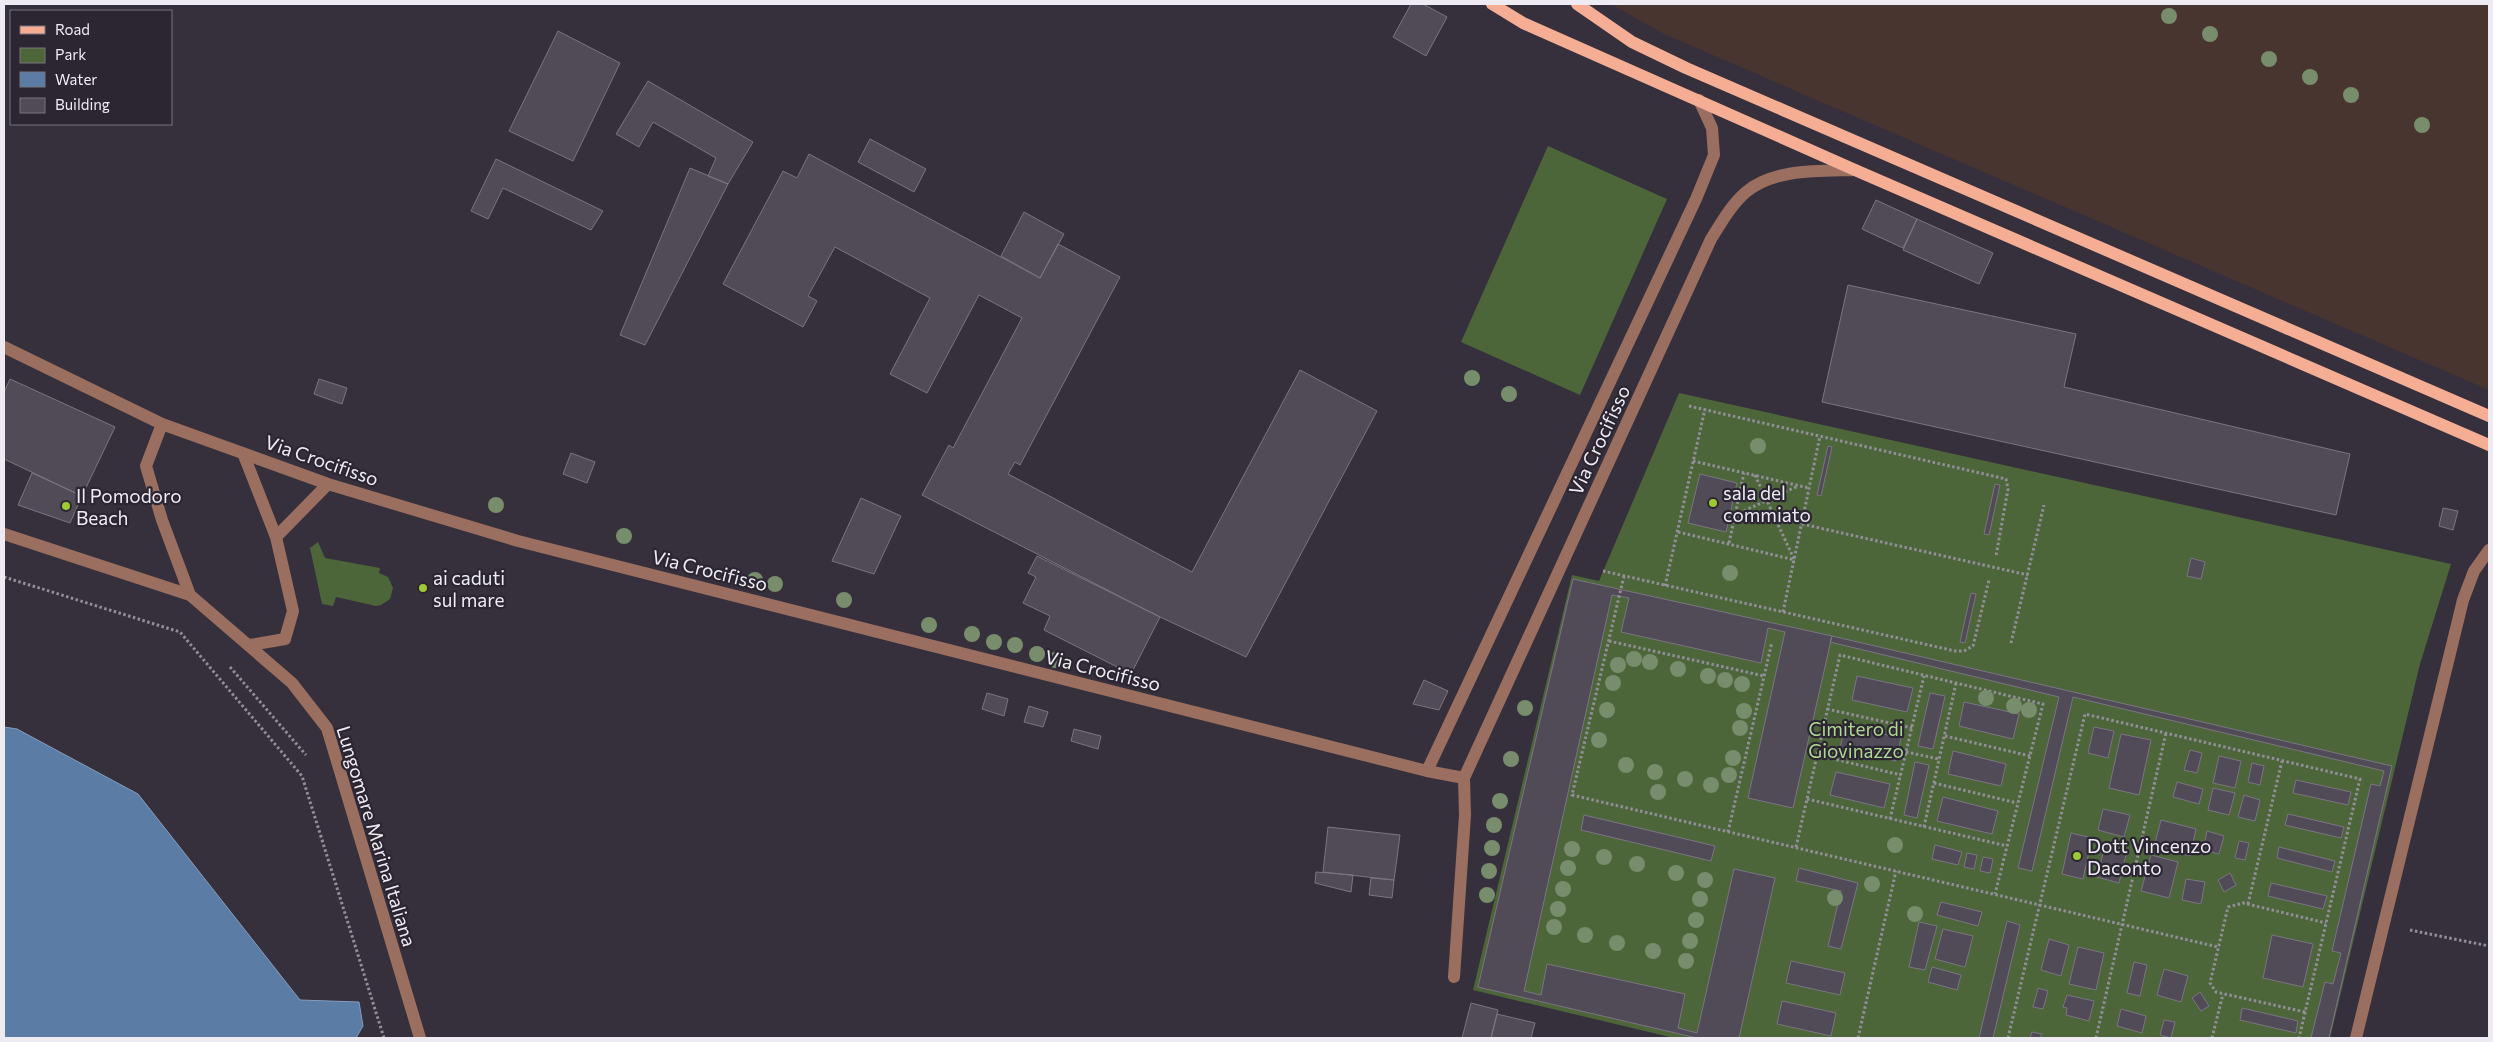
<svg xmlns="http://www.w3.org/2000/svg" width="2493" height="1042" viewBox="0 0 2493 1042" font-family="Commissioner,sans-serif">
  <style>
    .commercial { fill: #49352f }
    .green { fill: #4c663a }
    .water { fill: #5a7ca5; stroke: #869dbc }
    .building { fill: #514b58; stroke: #7b7583 }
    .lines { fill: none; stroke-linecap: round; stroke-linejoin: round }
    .path { stroke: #938f99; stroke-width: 3; stroke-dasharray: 2.5 2.5; stroke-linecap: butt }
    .minor { stroke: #9a6f5f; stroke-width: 12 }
    .major { stroke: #f5ae94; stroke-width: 12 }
    .tree { fill: #788d6b }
    .poi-dot { fill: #9dca2f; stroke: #2b2632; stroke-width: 2 }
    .labels { text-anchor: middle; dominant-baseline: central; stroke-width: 4.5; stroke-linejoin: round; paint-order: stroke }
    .street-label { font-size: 19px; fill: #eeebf3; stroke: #2b2632 }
    .poi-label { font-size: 19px; fill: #eeebf3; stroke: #2b2632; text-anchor: start }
    .park-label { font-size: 19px; fill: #afd992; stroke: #2b2632 }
  </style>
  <rect width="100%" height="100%" fill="#35303c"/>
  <path class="commercial" d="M1611 4H2489V390L1664 34Z"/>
  <path class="green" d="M1548 146 1667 199 1580 395 1461 342Z
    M1679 393 2451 564 2420 664 2330 1038H1674L1473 990 1572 575 1599 581Z
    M318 542 325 558 380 568 379 573 388 577 393 588 390 599 381 605 376 606 336 597 333 606 322 604 310 548Z"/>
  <path class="water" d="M4 727 17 729 138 794 300 1000 359 1002 363 1026 356 1038H4Z"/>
  <path class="building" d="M1411 4H1423L1447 17 1426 56 1393 37Z
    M558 31 620 63 573 161 509 131Z
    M648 81 753 142 728 184 708 176 716 158 653 122 639 147 616 134Z
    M870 139 926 169 914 192 858 162Z
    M809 154 1040 278 1058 244 1120 277 1020 465 1015 462 1008 474 1192 572 1300 370 1377 411 1246 657 1160 617 922 495 949 445 953 448 1022 318 979 295 927 393 890 374 930 298 835 247 808 296 817 301 803 327 723 284 783 171 797 178Z
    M496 159 603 211 591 230 503 188 488 219 471 211Z
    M690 168 728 184 645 345 620 335Z
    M1876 200 1917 219 1903 248 1862 229Z
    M1024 212 1064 234 1040 278 1001 256Z
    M1917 219 1993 253 1979 284 1903 250Z
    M1848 285 2076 334 2064 387 2350 454 2336 515 1822 402Z
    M10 379 115 427 82 496 4 459V392Z
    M319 379 347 388 342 404 314 394Z
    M1828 446 1832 447 1821 496 1817 495Z
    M571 453 595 462 587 483 563 474Z
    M32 473 82 496 70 523 18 505Z
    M1700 474 1737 483 1726 532 1688 523Z
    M1995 484 2000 485 1989 535 1984 534Z
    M861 498 901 516 874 574 832 561Z
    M2443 508 2458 511 2453 530 2439 526Z
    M1037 556 1160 617 1131 674 1044 630 1050 616 1023 603 1036 577 1028 573Z
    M2191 558 2205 562 2201 579 2187 576Z
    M1573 579 1832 636 1793 808 1748 798 1785 632 1768 628 1761 663 1621 632 1629 598 1612 595 1524 991 1541 995 1547 964 1685 994 1678 1028 1697 1033 1734 869 1775 878 1739 1038H1697L1478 987Z
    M1971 593 1976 594 1965 643 1960 642Z
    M1832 636 2392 766 2329 1038H2311L2325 982 2333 984 2341 953 2332 951 2371 784 2380 786 2384 771 2073 697 2032 871 2018 868 2059 697 1830 642Z
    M1857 676 1913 688 1907 712 1852 700Z
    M1424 680 1448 691 1439 710 1413 704Z
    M987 693 1008 699 1004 716 982 709Z
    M1930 693 1945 696 1933 749 1918 746Z
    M1964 702 2019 714 2013 739 1959 726Z
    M1029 706 1048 712 1043 727 1024 722Z
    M1845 726 1901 738 1896 761 1840 749Z
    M2094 727 2114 731 2108 758 2088 753Z
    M1074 729 1101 736 1098 749 1071 741Z
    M2121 734 2151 740 2139 795 2109 788Z
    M2190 750 2202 753 2197 773 2184 770Z
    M1953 751 2006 764 2001 786 1948 774Z
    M2219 756 2241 761 2235 788 2213 783Z
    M1915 762 1929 765 1917 818 1904 815Z
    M2252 763 2264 766 2260 785 2248 782Z
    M1836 772 1890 784 1884 808 1830 795Z
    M2296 780 2351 792 2348 805 2293 793Z
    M2177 782 2203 789 2199 804 2173 797Z
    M2213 788 2235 793 2229 815 2208 810Z
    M2244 795 2260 800 2255 821 2238 817Z
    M1943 797 1998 811 1992 834 1937 821Z
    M2103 809 2130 815 2124 837 2098 830Z
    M2288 814 2344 827 2341 838 2285 825Z
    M1584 815 1715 846 1711 861 1581 830Z
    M2161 820 2196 829 2190 856 2154 847Z
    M1328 827 1400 835 1394 880 1323 872Z
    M2207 831 2224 836 2219 854 2203 850Z
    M2071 833 2092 838 2083 879 2062 874Z
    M2239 841 2249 843 2245 860 2235 858Z
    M1935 845 1962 852 1958 865 1932 859Z
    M2105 846 2127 851 2119 883 2097 877Z
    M2279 847 2335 861 2332 872 2277 858Z
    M1967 853 1977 855 1974 869 1964 867Z
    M2151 855 2178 862 2169 898 2141 891Z
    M1983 857 1993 859 1990 873 1980 871Z
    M1799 868 1858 883 1841 949 1828 946 1841 891 1796 881Z
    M1316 872 1353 875 1351 892 1315 883Z
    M2230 873 2236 885 2224 892 2218 880Z
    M1371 878 1394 880 1392 898 1369 895Z
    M2186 879 2205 882 2201 904 2182 900Z
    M2271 883 2327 896 2323 909 2268 896Z
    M1941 902 1982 912 1978 926 1937 915Z
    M2007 921 2020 925 1993 1038H1979Z
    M1919 922 1937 926 1925 970 1909 967Z
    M1943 929 1973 936 1965 967 1935 959Z
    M2272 935 2313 944 2303 987 2263 978Z
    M2049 939 2069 945 2061 976 2041 970Z
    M2078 947 2104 953 2096 990 2069 984Z
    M1791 961 1845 973 1840 995 1786 983Z
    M2134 962 2147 965 2140 996 2127 993Z
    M1932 967 1961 975 1957 990 1928 982Z
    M2164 969 2188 976 2181 1002 2157 995Z
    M2038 988 2048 991 2043 1009 2033 1007Z
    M2200 992 2209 1006 2201 1011 2192 998Z
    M2067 995 2094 1001 2089 1021 2066 1015 2067 1008 2063 1007Z
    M1782 1001 1836 1013 1831 1036 1777 1024Z
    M1471 1003 1498 1010 1491 1038H1462Z
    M2242 1008 2298 1021 2296 1033 2240 1020Z
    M2121 1009 2146 1016 2142 1033 2117 1026Z
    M1497 1014 1535 1023 1531 1038H1491Z
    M2164 1020 2175 1022 2171 1038 2160 1035Z
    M2032 1032 2042 1034 2040 1038H2030Z"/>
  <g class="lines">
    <path class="path" d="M1689 406 2006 479 2008 489 1996 556
      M1693 461 1809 488
      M1755 475 1794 559
      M1735 515 1798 486
      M1802 524 2028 575
      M1678 532 1795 560
      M1729 543 1744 473
      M1603 571 1955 651H1964L1973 646 1989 580
      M1624 576 1572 795 2218 947
      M4 577 180 632 302 776 384 1038
      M1665 586 1705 409
      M1783 612 1820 436
      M1609 641 1764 676
      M2011 643 2044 505
      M230 667 306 755
      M1827 709 1912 728
      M1945 736 2030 756
      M1906 752 1939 759
      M1817 755 1901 775
      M1934 783 2017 803
      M1807 799 2007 846
      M1890 819 1924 676
      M1924 827 1956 683
      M1728 832 1772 642
      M1796 847 1840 655 2043 704 1995 894
      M2248 904 2282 761
      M2410 930 2489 946
      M2305 1012 2216 992 2210 983 2228 907 2243 903 2326 923
      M1858 1038 1896 871
      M2008 1038 2085 714 2360 779 2299 1038
      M2096 1038 2166 733
      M2212 1038 2223 994"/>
    <path class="minor" d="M4 347 162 424 328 484 518 541 1427 771 1464 778
      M162 424 146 466 162 520 190 595
      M243 453 276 537 293 611 285 639 250 645
      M4 534 190 595 292 683 327 728 420 1038
      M276 537 328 484
      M1427 771 1696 199 1714 155 1712 128 1699 100
      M1454 977 1465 815 1464 778 1711 239C1721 223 1731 205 1746 192 1775 168 1821 171 1855 170
      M2356 1038 2463 600 2474 571 2489 550"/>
    <path class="major" d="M1492 4 1523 23 1855 170 2489 445
      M1577 4 1632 42 1686 68 2489 416"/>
  </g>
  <g class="tree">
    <circle cx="2169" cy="16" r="8"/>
    <circle cx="2210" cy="34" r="8"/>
    <circle cx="2269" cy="59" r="8"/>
    <circle cx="2310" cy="77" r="8"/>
    <circle cx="2351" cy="95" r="8"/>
    <circle cx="2422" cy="125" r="8"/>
    <circle cx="1472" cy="378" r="8"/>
    <circle cx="1509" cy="394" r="8"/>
    <circle cx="1758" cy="446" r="8"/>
    <circle cx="496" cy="505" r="8"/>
    <circle cx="624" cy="536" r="8"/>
    <circle cx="1730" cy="573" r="8"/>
    <circle cx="755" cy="580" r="8"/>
    <circle cx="775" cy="584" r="8"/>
    <circle cx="844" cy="600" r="8"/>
    <circle cx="929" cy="625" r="8"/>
    <circle cx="972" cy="634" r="8"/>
    <circle cx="994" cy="642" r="8"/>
    <circle cx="1015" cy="645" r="8"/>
    <circle cx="1037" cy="654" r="8"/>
    <circle cx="1634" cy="659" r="8"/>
    <circle cx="1055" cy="660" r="8"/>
    <circle cx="1650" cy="662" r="8"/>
    <circle cx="1618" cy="665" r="8"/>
    <circle cx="1678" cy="669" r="8"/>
    <circle cx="1708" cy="676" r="8"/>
    <circle cx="1725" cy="680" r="8"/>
    <circle cx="1613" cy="683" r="8"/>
    <circle cx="1742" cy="684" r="8"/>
    <circle cx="1986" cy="698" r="8"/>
    <circle cx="2014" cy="706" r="8"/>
    <circle cx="1525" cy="708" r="8"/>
    <circle cx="1607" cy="710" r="8"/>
    <circle cx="2029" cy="710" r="8"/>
    <circle cx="1744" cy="711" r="8"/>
    <circle cx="1740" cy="728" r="8"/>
    <circle cx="1599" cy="740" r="8"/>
    <circle cx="1733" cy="758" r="8"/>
    <circle cx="1511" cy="759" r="8"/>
    <circle cx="1626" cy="765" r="8"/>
    <circle cx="1655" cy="772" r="8"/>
    <circle cx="1729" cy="775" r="8"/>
    <circle cx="1685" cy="779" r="8"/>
    <circle cx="1711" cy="785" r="8"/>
    <circle cx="1658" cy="792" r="8"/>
    <circle cx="1500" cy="801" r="8"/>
    <circle cx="1494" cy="825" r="8"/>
    <circle cx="1895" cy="845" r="8"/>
    <circle cx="1492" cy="848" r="8"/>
    <circle cx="1572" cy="849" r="8"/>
    <circle cx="1604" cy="857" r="8"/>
    <circle cx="1637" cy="864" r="8"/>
    <circle cx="1568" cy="868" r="8"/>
    <circle cx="1489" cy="871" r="8"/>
    <circle cx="1676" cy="873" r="8"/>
    <circle cx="1705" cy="880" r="8"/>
    <circle cx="1872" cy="884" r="8"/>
    <circle cx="1563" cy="889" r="8"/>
    <circle cx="1487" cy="895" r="8"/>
    <circle cx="1835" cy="898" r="8"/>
    <circle cx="1700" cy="899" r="8"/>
    <circle cx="1558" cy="909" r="8"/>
    <circle cx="1915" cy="914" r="8"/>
    <circle cx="1696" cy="920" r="8"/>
    <circle cx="1554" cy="927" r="8"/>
    <circle cx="1585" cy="935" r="8"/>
    <circle cx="1690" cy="941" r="8"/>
    <circle cx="1617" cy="943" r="8"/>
    <circle cx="1653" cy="951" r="8"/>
    <circle cx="1686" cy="961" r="8"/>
  </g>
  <g class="poi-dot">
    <circle cx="1713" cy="503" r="5"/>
    <circle cx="66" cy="506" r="5"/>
    <circle cx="423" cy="588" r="5"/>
    <circle cx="2077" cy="856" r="5"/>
  </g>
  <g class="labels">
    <g class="street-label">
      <text transform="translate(1599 440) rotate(-65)">Via Crocifisso</text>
      <text transform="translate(322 460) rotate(19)">Via Crocifisso</text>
      <text transform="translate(710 570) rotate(14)">Via Crocifisso</text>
      <text transform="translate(1103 670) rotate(14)">Via Crocifisso</text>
      <text transform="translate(377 836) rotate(73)">Lungomare Marina Italiana</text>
    </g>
    <g class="poi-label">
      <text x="1723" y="492">sala del<tspan x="1723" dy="22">commiato</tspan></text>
      <text x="76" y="495">Il Pomodoro<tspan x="76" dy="22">Beach</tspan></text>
      <text x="433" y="577">ai caduti<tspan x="433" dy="22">sul mare</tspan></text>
      <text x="2087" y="845">Dott Vincenzo<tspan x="2087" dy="22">Daconto</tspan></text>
    </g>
    <g class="park-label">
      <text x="1856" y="728">Cimitero di<tspan x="1856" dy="22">Giovinazzo</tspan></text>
    </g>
  </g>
  <rect width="2493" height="1042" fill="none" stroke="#eeebf3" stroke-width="10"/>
  <rect x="10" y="10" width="162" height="115" fill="#2b2632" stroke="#79757f"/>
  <rect x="20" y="26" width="25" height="8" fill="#f5ae94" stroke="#79757f"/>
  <text x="55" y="35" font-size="15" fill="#eeebf3">Road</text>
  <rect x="20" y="48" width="25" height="15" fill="#4c663a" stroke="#79757f"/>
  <text x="55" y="60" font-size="15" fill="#eeebf3">Park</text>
  <rect x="20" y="72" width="25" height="15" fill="#5a7ca5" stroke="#79757f"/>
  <text x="55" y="85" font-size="15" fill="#eeebf3">Water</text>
  <rect x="20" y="98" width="25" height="15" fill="#514b58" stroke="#79757f"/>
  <text x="55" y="110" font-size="15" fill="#eeebf3">Building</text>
</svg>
